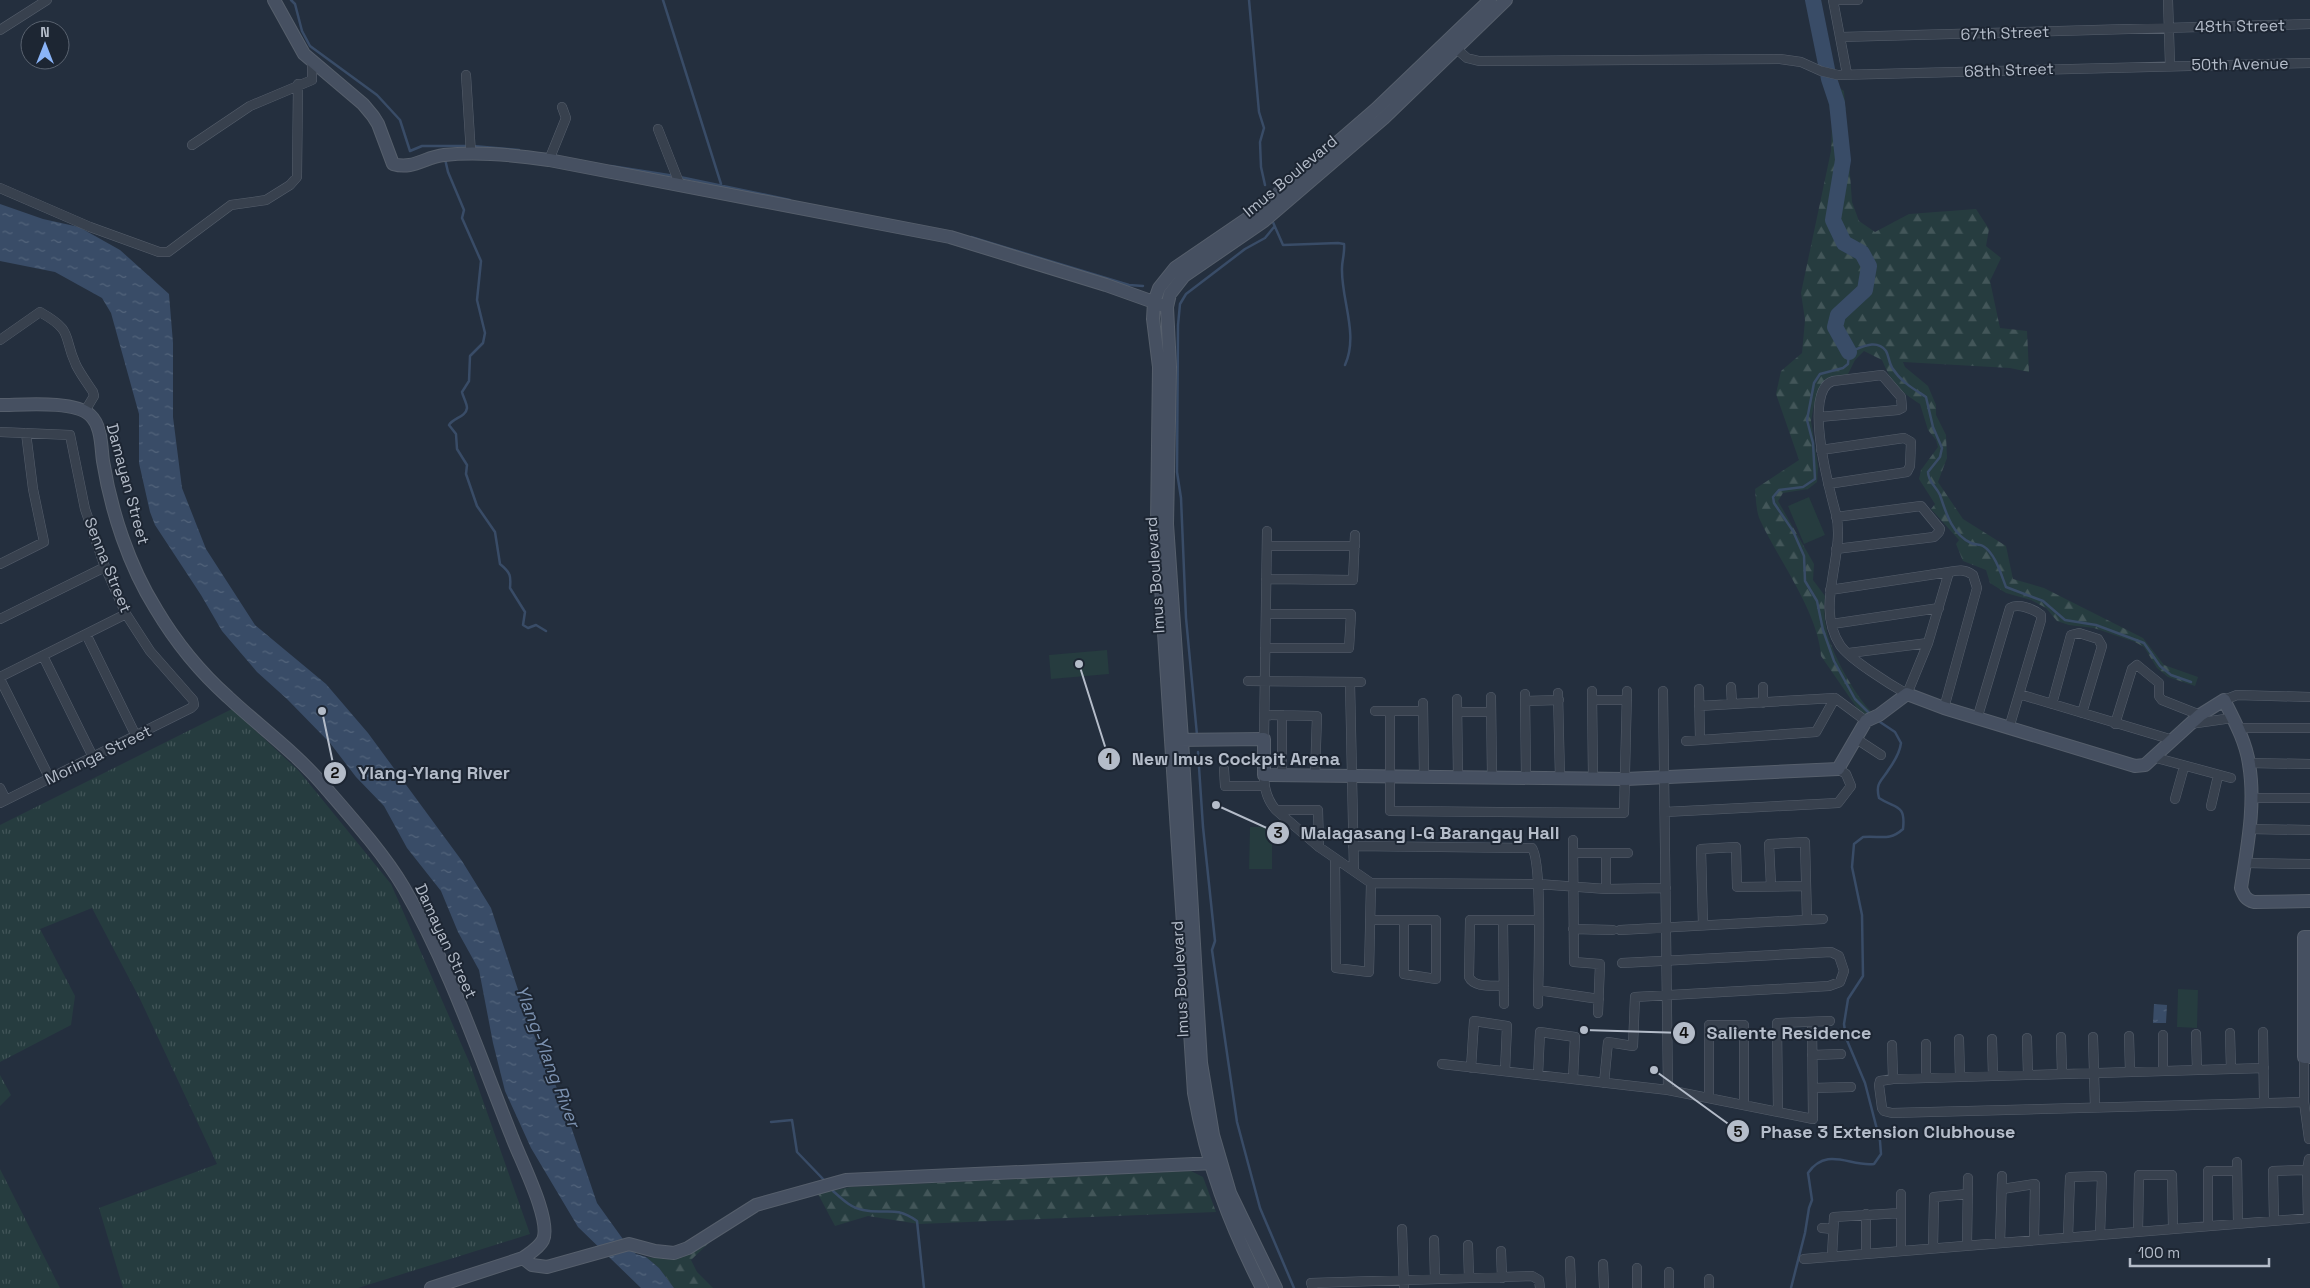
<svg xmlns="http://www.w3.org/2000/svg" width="2310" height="1288" viewBox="0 0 2310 1288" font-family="'Space Grotesk',sans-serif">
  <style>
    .grass { fill: url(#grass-tufts) }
    .forest { fill: url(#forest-firs) }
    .park { fill: #263c3f }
    .water { fill: url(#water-ripples) }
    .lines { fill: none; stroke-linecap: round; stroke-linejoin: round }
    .stream { stroke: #394c67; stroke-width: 2.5 }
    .river { stroke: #394c67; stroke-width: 16 }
    .street-casing { stroke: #565f6c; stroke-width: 10 }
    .secondary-casing { stroke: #565f6c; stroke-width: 14 }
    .street { stroke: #38414e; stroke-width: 9 }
    .secondary { stroke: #465061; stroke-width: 12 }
    .labels { text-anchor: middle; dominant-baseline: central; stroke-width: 4; stroke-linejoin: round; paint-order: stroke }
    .street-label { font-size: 16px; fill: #b4bcc9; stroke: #1d2633 }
    .water-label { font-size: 18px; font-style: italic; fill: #7c92b1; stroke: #1d2633 }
    .leader { fill: none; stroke: #b4bcc9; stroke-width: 2 }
    .callout-dot { fill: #b4bcc9; stroke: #1d2633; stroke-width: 2 }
    .mark-label { font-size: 15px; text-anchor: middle; font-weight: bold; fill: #111 }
    .callout-label { font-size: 18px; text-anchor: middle; font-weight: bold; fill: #b4bcc9; stroke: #1d2633; stroke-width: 4; stroke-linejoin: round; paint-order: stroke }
  </style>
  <defs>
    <pattern id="grass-tufts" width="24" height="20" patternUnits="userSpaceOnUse" patternTransform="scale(1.25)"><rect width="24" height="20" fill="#263c3f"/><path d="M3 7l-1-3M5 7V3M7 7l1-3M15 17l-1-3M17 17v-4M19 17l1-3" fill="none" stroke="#435659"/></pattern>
    <pattern id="forest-firs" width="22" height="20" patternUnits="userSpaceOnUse" patternTransform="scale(1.25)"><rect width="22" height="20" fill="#263c3f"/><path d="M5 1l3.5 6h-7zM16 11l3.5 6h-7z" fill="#435659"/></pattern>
    <pattern id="water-ripples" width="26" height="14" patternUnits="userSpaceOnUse" patternTransform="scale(1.25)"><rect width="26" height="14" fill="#394c67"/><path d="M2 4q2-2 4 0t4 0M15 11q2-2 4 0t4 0" fill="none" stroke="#53647b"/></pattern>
  </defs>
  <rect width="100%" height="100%" fill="#242f3e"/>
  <path class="grass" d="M232 709 299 771 391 884 470 1064 530 1234 358 1288H123L99 1208 217 1164 140 999 92 908 40 929 75 996 71 1025 0 1062V825Z
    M0 1075 11 1095 0 1106Z
    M0 1169 60 1288H0Z"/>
  <path class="forest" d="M1838 87 1844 91 1852 202 1859 221 1875 232 1909 214 1976 209 1989 229 1986 246 2001 258 1990 281 2000 328 2027 331 2029 372 2010 368 1903 362 1905 367 1928 386 1936 405V415L1946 435 1947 458 1938 482 1963 519 2006 546 2013 579 2044 588 2143 638 2164 665 2198 677 2195 686 2168 677 2157 668 2144 647 2135 642 2094 628 2069 625 2057 621 2046 608 2031 600 2006 593 1990 583 1986 570 1963 561 1956 544 1959 540 1931 509 1935 504 1919 479 1921 470 1938 447 1936 440 1928 430 1920 404C1900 391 1892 384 1882 360L1864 351 1855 360 1848 374 1825 379 1814 405 1811 421 1818 467 1817 482 1808 489 1783 493 1778 501 1814 564 1813 580 1825 596C1824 607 1824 617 1826 627 1829 649 1856 698 1872 712L1866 716 1859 711 1821 656C1818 612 1778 559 1760 520 1756 511 1756 499 1755 489L1799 460 1776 394 1781 371 1802 353 1805 320 1801 293 1831 151 1832 121 1826 88Z
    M1191 1171 1203 1177 1216 1212 919 1224 868 1216 835 1226 818 1194 850 1187Z
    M717 1235 691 1260 697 1272 713 1288H674L659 1268 646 1257C681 1261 687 1252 717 1235Z"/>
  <path class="park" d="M1809 497 1825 535 1804 544 1788 506Z
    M1107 650 1109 674 1051 679 1049 655Z
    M1250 827H1272V869H1249Z
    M2178 989 2198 990 2197 1028 2177 1027Z"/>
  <path class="water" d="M0 204 43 219 79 227 120 250 169 294 173 343V417L182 488 206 549 255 625 326 684 368 733 462 861 491 908 529 1023 562 1100 597 1203 625 1242 636 1254 646 1257 659 1268 674 1288H641L578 1227 531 1148 505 1091 493 1043 479 970 458 932 441 891 407 848 384 806 356 777 330 743 287 699 257 672 222 631 201 595 155 525 150 512 139 463V414L111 313 102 298 55 272 0 261Z
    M2154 1004 2167 1005 2166 1023H2153Z"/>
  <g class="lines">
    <path class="stream" d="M291 0 295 4 302 31 310 46 377 95 400 120 410 151 422 146H467
      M663 0 721 184
      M1249 0 1259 112 1264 128 1260 142 1261 167 1265 185
      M473 146 519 150
      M445 159 448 172 464 210 462 218 481 261 477 300 485 333 483 343 470 356 469 381 462 392C463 397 467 403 467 408 466 417 453 418 449 425L456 434 457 449 467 465 466 474 477 506 495 532 500 564C511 573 511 576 510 588L525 612 523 625 528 628 536 625 546 631
      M611 166 675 176
      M680 177 790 200
      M1272 220 1283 245 1338 243 1344 244C1345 253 1342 260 1342 268 1341 300 1359 334 1345 365
      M971 237 1129 285 1143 286
      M1871 715 1855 699 1834 661 1823 630 1817 601 1805 581 1804 556 1793 531 1774 503 1773 497 1779 490 1803 487 1815 479 1813 443 1807 420 1814 383 1820 374 1843 368 1848 364 1849 352C1861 348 1876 338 1886 351 1889 356 1889 364 1893 369 1901 382 1914 389 1926 397L1933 427 1942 448 1940 457 1928 472C1928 482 1936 486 1940 495 1946 513 1952 534 1971 543 1975 545 1980 544 1983 546 1995 553 2001 574 2006 587L2043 601 2065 620 2096 625 2144 643 2160 666 2171 675 2191 682
      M1197 735 1186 618 1181 498 1177 472 1178 325 1180 304 1186 294 1245 249 1265 238 1274 227
      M1198 752 1203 827 1215 941 1212 950 1237 1122 1260 1208 1294 1288
      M771 1122 792 1120 797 1152 824 1180
      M833 1191C842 1199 851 1208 863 1210 887 1215 894 1205 917 1221L924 1288
      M1791 1288 1805 1233 1809 1208 1812 1200 1808 1173C1827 1146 1850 1167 1874 1164L1881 1154 1880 1141 1865 1083 1846 1038 1844 1024 1848 999 1863 976 1862 915 1852 867 1854 844 1863 837C1879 835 1889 842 1903 829 1906 803 1895 809 1879 798 1875 782 1882 781 1889 769 1894 762 1900 751 1901 743L1895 732 1877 720"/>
    <path class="river" d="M1813 0 1829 79 1837 103 1843 160 1833 220 1844 243 1862 253 1869 266 1865 290 1838 315 1835 327 1849 352"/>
    <g class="street-casing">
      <path id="street" d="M1833 0 1847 74
        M1833 0H1858
        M2168 0 2170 65
        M0 30 47 0
        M1841 37 2310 24
        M1453 46 1467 58 1479 61 1780 59 1801 62 1821 71 1838 75 2310 63
        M466 75 471 154
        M658 129 680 185
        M192 145 250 106 312 80V62
        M549 160 566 118 562 107
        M0 188 90 227 159 252H168L231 205 266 200 290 185 297 177 298 84
        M0 340 40 312C75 332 62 335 76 365 81 375 88 384 93 392L94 396 85 411
        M1819 417 1898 410 1902 408 1901 397 1882 375 1833 381C1802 390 1830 492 1836 514 1846 556 1814 605 1840 645 1849 659 1891 685 1907 694L1928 643 1949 572 1830 590
        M0 432 70 435 85 509 105 567 126 614 150 651 193 700 194 705 191 708 0 803
        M1821 450 1904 438 1911 442 1910 466 1907 472 1828 484
        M1267 546H1355
        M1836 549 1934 537 1939 532 1940 529 1921 506 1836 517
        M0 564 44 542 33 489 26 433
        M1266 579 1353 580 1355 535
        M0 619 105 567
        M1832 624 1939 608
        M86 634 136 736
        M1265 648H1349L1351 614H1266
        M1849 653 1928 643
        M43 656 93 757
        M0 677 126 614
        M0 679 50 779
        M1248 681 1361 682
        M1350 682 1354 871
        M1731 687 1732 704
        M1763 687V703
        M1699 689 1700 740
        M1592 691 1593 778
        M1663 691 1668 1090
        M1558 693 1560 778
        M1525 694 1526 777
        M2019 694 2173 740
        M1491 697 1492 777
        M1457 699 1458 777
        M1592 700H1627
        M2224 700 2237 695 2310 697
        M1525 701 1559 700
        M1423 703 1424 776
        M2052 704 2071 635 2079 633 2098 639 2102 646 2082 713
        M1699 706 1835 698 1866 721
        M1944 708 1977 588 1973 575C1965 569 1958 570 1949 572
        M1375 711H1423
        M1390 712V811L1624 813 1627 691
        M1457 712H1491
        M1265 715 1317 716 1315 775
        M1282 715V775
        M1977 719 2010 608C2018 603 2034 609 2041 615V620L2009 728
        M2115 724 2132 669 2137 665 2159 683V696L2162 700 2200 715
        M2190 724 2232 718
        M2237 728H2310
        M1855 738 1881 755
        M1264 739 1267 531
        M1686 741 1816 732 1835 698
        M2153 757 2231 778
        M2249 763 2310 764
        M1224 769 1225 786H1264
        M1264 775C1264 788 1267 800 1276 810L1319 847 1371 883 1538 884 1606 889 1666 888
        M0 788 6 800
        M2251 798H2310
        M2175 799 2184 767
        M2211 806 2218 776
        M1276 810H1318L1319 847
        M1665 812 1838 803 1851 786 1846 774 1838 769
        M2250 829 2310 830
        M1573 840 1574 962 1600 964 1598 1013
        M1353 846 1532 848C1543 864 1538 978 1538 1004
        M1573 853H1628
        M1606 854V889
        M1335 859 1336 968 1369 972 1371 883
        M2245 863 2310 864
        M1771 886 1769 844 1805 842 1807 920
        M1370 920H1436V979L1404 974V920
        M1503 920 1504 1004
        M1703 925 1701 849 1736 847 1737 887 1806 886
        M1573 929 1613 930
        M1620 930 1823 919
        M1504 986C1493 985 1474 988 1469 977L1470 920H1538
        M1538 990 1599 999
        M2263 1032 2264 1102
        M2230 1033 2231 1069
        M2196 1034 2197 1070
        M2163 1035V1071
        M2129 1036 2130 1072
        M2061 1037 2062 1074
        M2093 1037 2095 1107
        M2027 1038 2028 1075
        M1959 1039 1960 1077
        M1992 1039 1993 1076
        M1926 1044V1078
        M1892 1045 1893 1079
        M1812 1055 1841 1054
        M2304 1057V1102L2309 1139
        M1442 1064 1668 1090 1813 1119 1812 1022
        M1471 1068 1474 1021 1507 1026 1505 1071
        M2264 1068 1893 1079 1880 1081 1879 1085 1882 1108 1884 1111 1892 1113 2304 1102
        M1538 1075 1540 1032 1575 1037 1573 1079
        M1604 1083 1608 1042 1633 1046 1635 997 1829 986 1840 982 1844 971 1839 956 1831 952 1622 963
        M1813 1088 1851 1087
        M1709 1098V1025H1744V1105
        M1778 1112 1777 1023 1830 1021
        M2237 1162 2238 1224
        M2002 1189 2035 1184 2034 1240
        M1866 1214V1254
        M2308 1218 2307 1170 2309 1159
        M2274 1220 2273 1171 2307 1170
        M2208 1226V1171H2237
        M1822 1228 1833 1229
        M1402 1229 1404 1288
        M2138 1232 2139 1175H2172L2173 1228
        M2068 1237 2070 1177 2102 1176 2100 1235
        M1434 1240 1435 1279
        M2000 1243 2002 1176
        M1468 1245 1469 1278
        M1967 1245 1968 1178
        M1933 1248 1934 1197 1968 1194
        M1501 1251 1502 1278
        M1901 1251V1194
        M1832 1256 1834 1217 1901 1213
        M1804 1259 2310 1218
        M1570 1261 1571 1288
        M1603 1264 1604 1288
        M1637 1268V1288
        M1669 1272V1288
        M1709 1279V1288
        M1313 1288 1311 1283 1532 1276 1539 1280 1540 1288"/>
    </g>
    <g class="secondary-casing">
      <path id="secondary" d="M274 0 304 54 363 104 373 116 378 124 393 164C413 170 425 157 444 155 479 151 515 155 549 160L950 237 1106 285 1162 305
        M0 405C22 405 74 400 90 415 102 426 101 447 103 461 111 511 129 566 156 609 175 641 200 672 228 697 260 727 295 752 324 786 350 816 384 854 404 888 449 965 479 1055 512 1137 520 1159 552 1220 543 1240 539 1248 530 1253 523 1258L431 1288
        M1175 740 1264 739V775L1626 779 1838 769 1866 721 1879 715 1907 694 1944 708 2135 766 2145 765 2200 715 2224 700C2234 720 2246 742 2249 764 2256 805 2247 848 2241 888 2244 896 2246 900 2254 902L2310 901
        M2310 937H2304V1057H2310
        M523 1258 532 1265 547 1267 629 1244 655 1251 674 1253 688 1248 756 1205 846 1180 1215 1163
        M1262 1288C1229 1223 1207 1165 1194 1093L1157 525 1159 367 1153 319 1154 302 1159 288 1175 268 1257 212 1376 109 1490 0
        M1276 1288 1230 1193 1213 1135 1201 1063 1182 740 1167 524 1170 367 1167 307 1170 294 1184 276 1264 221 1384 118 1506 0"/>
    </g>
    <use href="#street" class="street"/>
    <use href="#secondary" class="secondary"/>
  </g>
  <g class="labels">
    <g class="street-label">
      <text transform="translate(2240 26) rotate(-1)">48th Street</text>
      <text transform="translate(2005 33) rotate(-2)">67th Street</text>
      <text transform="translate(2240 64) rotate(-1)">50th Avenue</text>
      <text transform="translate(2009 70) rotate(-2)">68th Street</text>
      <text transform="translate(1290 176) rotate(-40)">Imus Boulevard</text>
      <text transform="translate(128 484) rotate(75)">Damayan Street</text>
      <text transform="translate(108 565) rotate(68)">Senna Street</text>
      <text transform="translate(1155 575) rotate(-94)">Imus Boulevard</text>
      <text transform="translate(98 755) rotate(-26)">Moringa Street</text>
      <text transform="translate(446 941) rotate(65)">Damayan Street</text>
      <text transform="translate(1180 979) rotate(-93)">Imus Boulevard</text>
    </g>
    <g class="water-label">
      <text transform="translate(548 1056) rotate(69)">Ylang-Ylang River</text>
    </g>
  </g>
  <path class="leader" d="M1079 664L1109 759M322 711L335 773M1216 805L1278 833M1584 1030L1684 1033M1654 1070L1738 1131"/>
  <g class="callout-dot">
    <circle cx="1079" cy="664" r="5"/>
    <circle cx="322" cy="711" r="5"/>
    <circle cx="1216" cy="805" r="5"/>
    <circle cx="1584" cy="1030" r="5"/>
    <circle cx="1654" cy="1070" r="5"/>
    <circle cx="1109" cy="759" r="12"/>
    <circle cx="335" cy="773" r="12"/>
    <circle cx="1278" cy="833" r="12"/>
    <circle cx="1684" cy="1033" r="12"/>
    <circle cx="1738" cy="1131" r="12"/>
  </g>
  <g class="mark-label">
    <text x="1109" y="764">1</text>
    <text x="335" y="778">2</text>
    <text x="1278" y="838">3</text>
    <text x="1684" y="1038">4</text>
    <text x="1738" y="1137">5</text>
  </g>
  <g class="callout-label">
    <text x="1236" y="765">New Imus Cockpit Arena</text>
    <text x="434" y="779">Ylang-Ylang River</text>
    <text x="1430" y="839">Malagasang I-G Barangay Hall</text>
    <text x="1789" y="1039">Saliente Residence</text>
    <text x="1888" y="1138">Phase 3 Extension Clubhouse</text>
  </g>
  <g transform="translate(45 45)"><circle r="24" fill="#1d2633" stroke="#59626f"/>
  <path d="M0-4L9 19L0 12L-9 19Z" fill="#8ab4f8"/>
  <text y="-8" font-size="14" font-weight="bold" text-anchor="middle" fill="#b4bcc9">N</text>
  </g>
  <path d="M2130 1258v8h139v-8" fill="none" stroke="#b4bcc9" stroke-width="2.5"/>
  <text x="2138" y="1258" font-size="15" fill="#b4bcc9" stroke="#1d2633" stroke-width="4" paint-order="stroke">100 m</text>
</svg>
